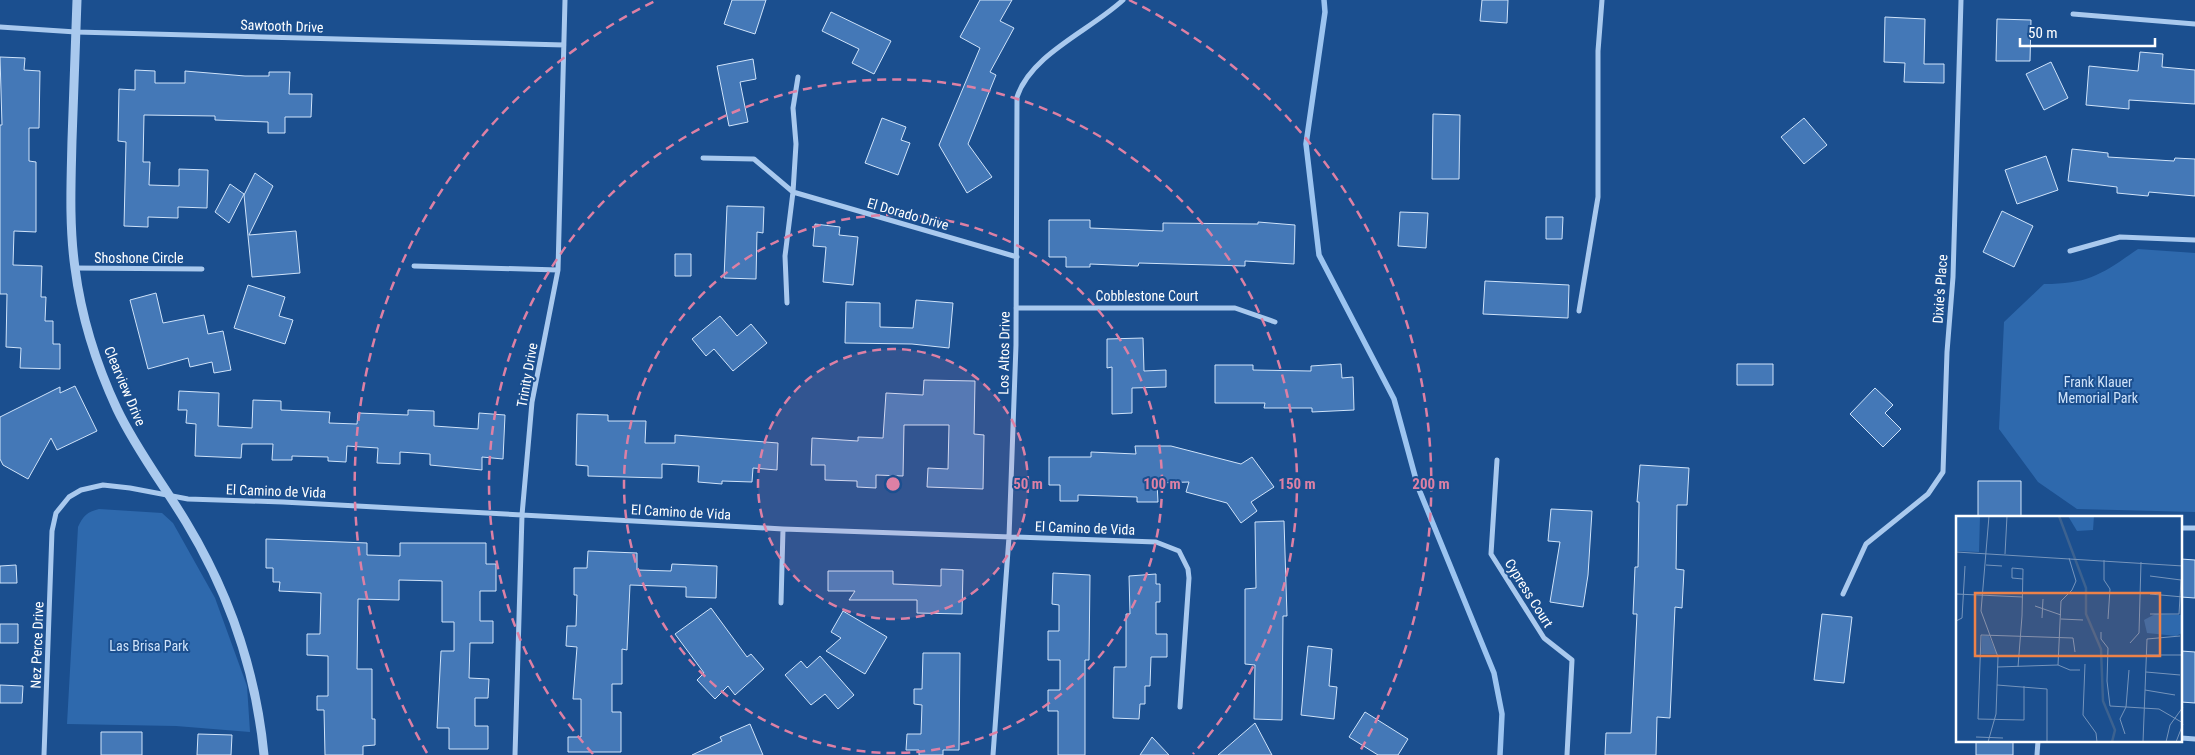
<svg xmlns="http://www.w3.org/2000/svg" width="2195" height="755" viewBox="0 0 2195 755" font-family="'Roboto Condensed',sans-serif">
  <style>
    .green { fill: #2e69ad }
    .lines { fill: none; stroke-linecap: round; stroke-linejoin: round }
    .stream { stroke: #9cc4f0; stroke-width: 5.5 }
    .building { fill: #4478b7; stroke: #cfe3fa }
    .minor { stroke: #a9c9ee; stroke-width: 5 }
    .tertiary { stroke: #a9c9ee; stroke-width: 9 }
    .ring { fill: none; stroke: #dd80a5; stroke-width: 2.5; stroke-dasharray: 9 6 }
    .labels { text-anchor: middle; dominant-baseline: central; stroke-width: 4; stroke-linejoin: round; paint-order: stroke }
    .street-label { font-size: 14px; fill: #fff; stroke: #1b4f8f }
    .park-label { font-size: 14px; fill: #cfe3fa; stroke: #1b4f8f }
    .inset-river { fill: none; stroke: #3c6290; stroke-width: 2.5 }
    .inset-road { fill: none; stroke: #7695bc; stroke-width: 1 }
    .view { fill: #ee8249; fill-opacity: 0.15; stroke: #ee8249; stroke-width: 2.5 }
    .inset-edge { fill: none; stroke: #fff; stroke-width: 2.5 }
    .centre { fill: #dd80a5; stroke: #1b4f8f; stroke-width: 2.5 }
    .ring-label { font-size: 15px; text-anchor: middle; font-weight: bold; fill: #dd80a5; stroke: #1b4f8f; stroke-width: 4; stroke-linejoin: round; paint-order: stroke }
  </style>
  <rect width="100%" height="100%" fill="#1b4f8f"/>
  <path class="green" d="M2138 249 2195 253V512L2077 509 2038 482 1999 429 2004 322 2044 284C2089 284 2102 274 2138 249Z
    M99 509 162 513 173 523 215 598 247 686 250 732 176 726 67 724 78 527C83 516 87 512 99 509Z"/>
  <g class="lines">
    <path class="stream" d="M1324 0 1325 12 1306 144 1319 255 1394 399 1418 487 1494 673 1502 714 1500 755"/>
  </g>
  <path class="building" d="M732 0H766L755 34 724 24Z
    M980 0H1012L1000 21 1014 28 990 72 996 75 968 144 992 177 967 193 939 145 980 48 960 37Z
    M1482 0H1508L1507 23 1480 21Z
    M831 12 891 41 874 74 852 63 859 49 822 31Z
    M1885 17 1925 19 1924 64H1944V83L1904 82 1905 63 1884 62Z
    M1997 19 2031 20 2030 61H1996Z
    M2140 52 2163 54 2162 67 2195 70V104L2129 100V109L2086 105 2089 66 2138 71Z
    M0 57 25 58 24 70 40 71 39 128H29V161L36 162V232L14 231 13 265 42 266 41 297H46L45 321H53V344H60V369L20 368 21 348 6 347 7 294H0V125H2Z
    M753 59 756 79 740 82 748 122 729 126 717 66Z
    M2051 62 2068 98 2044 110 2026 74Z
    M135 70 155 71V83H185V71L245 76H269V72H290L289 94H312L311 117H285V133H268V122L215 120V116L144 115 143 162H150L149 185 179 186V169L208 170 207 208 178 207V218L148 217V227L124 226 126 142 118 141 119 89 135 90Z
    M1433 114 1460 115 1459 179H1432Z
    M882 118 906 127 901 140 910 143 898 175 865 163Z
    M1804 118 1827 145 1804 164 1781 137Z
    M2072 149 2108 153V157L2174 161 2175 158 2195 159V196L2149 192 2148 196 2117 193V187L2068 181Z
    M2046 156 2058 190 2017 204 2005 170Z
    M255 173 273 186 249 235 296 231 300 273 252 277 244 195Z
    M230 184 244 194 229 223 215 212Z
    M727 206 764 207 763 233 757 232 756 279 724 278Z
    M2002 211 2033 226 2014 267 1983 252Z
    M1400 212 1428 213 1426 248 1398 246Z
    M1546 217H1563L1562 239H1546Z
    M1049 220H1090V228L1163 231V223L1258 224V222L1295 225 1294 264 1245 261V266L1139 263 1138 266 1090 264V267H1066V257H1049Z
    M815 224 840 227 839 235 858 237 853 285 823 282 826 247 813 246Z
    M675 254H691V276H675Z
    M1485 281 1569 285 1568 318 1483 314Z
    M248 285 285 297 279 316 293 320 285 344 234 328Z
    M156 293 163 323 204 315 208 334 223 331 231 370 214 373 212 362 190 367 188 358 148 369 130 300Z
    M916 300 953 303 949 348 912 344 845 343 846 302 880 303V327L913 328Z
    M720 316 737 336 751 324 767 343 733 371 714 349 706 356 692 339Z
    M1143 338 1144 371 1166 370V387L1132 388V413L1112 414V367L1107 368V339Z
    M1341 364 1342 378 1353 377 1354 410 1312 412V408H1264L1265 403H1215V365H1253V370L1311 371V366Z
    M1737 364H1773V385H1737Z
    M924 380 975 381 974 434 984 435 983 489 927 487 928 468 948 469 949 425H904L903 476 876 475V488L857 487V481L825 480V465H811L812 438 858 441V437L883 438 886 393 923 395Z
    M75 386 97 431 57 450 51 438 28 479 3 465 0 459V417L60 387V393Z
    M1875 388 1893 405 1885 413 1901 429 1883 447 1850 414Z
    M179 391 219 393 218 426 252 428 253 400 281 401V410L330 412 329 423 357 424 358 413 408 415V410L434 411V426L478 429 479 413 505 415 503 459 482 457V470L430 465V454L400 452V464L377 463 378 448 347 446 346 462 328 461V457L292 456V460H272L273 444H242L241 458 195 456 196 424 186 423 187 410H178Z
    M577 414 608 415V421H646L645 443H675V435L778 443 777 470 753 468 752 482 722 481V484L698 482 699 466 662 464V478L588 476V466L576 465Z
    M1135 446H1171L1241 464 1252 457 1274 487 1251 502 1257 511 1241 523 1227 503 1186 492 1189 482 1157 483 1158 502H1137V497L1078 495V501H1060V485H1049V457H1091V452L1136 454Z
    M1640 465 1689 468 1687 505H1677L1676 569 1684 570 1682 608 1675 607 1670 718 1657 717 1656 755H1605L1606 733H1631L1637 614H1633L1635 567H1638L1639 502H1637Z
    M1978 481H2021V518H1978Z
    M1551 509 1592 511 1588 575 1583 607 1550 602 1560 542 1548 541Z
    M1284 521 1287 616H1283L1282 720 1254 719 1255 665 1245 664V589L1256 588 1255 522Z
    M266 539 367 543V555L400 556V543H486V564H496V591H480V621H493V643H470L469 678 489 679 488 698H475V726H488V749H449V728H437L441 651H454V622H442V581L399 580V600L358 599 357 669H372V719H375V745L363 746V755H325L324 710H317V696H328V656L307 655V634H320L321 593 279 591 280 582H273V568H266Z
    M588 551 637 553V570L671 571 672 564 717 566 716 598 686 597V587L630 585 627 650 622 649V684H612V712H621V752H568V737H581V699H573L577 647 566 646 567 626H576L577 595H574V568H587Z
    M2181 559 2195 560V598L2181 597Z
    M16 565 17 583H0V566Z
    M941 569 963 570 962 614 917 613V600H849L855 591H828V571H893V584L941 586Z
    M1053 573 1090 575 1089 660H1085V755H1058V711H1048V690H1060V660H1048V631H1059V605L1052 604Z
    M1156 574V584H1160V602H1156V634H1167V657H1151L1150 686H1145V704H1140L1139 719 1113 718 1114 667H1126V614H1130L1129 576Z
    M711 608 747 657 751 654 764 669 735 695 728 686 715 699 697 680 704 673 675 634Z
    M843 611 887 637 865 674 826 651 841 638 831 632Z
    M1822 614 1852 617 1844 683 1814 680Z
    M0 624H18V643H0Z
    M1308 646 1332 649 1329 686 1337 687 1334 719 1301 715Z
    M2181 651 2195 652V703L2181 702Z
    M923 653H960L959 750H943V755H919V750H906L907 734H921L922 705 914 704V689H922Z
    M820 656 854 695 838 709 825 694 811 705 785 675 801 661 807 668Z
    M0 685 23 686 22 703H0Z
    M1365 712 1408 739 1398 755H1378L1349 737Z
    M1255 723 1272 755H1218Z
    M750 724 763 755H692L722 741 720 737Z
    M101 732H142V755H101Z
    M198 734 232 735 231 755H197Z
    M1152 737 1169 755H1140Z
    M1976 741H2013V755H1976Z"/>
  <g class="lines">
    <path class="minor" d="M2073 14 2195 24
      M0 27 76 32 564 45
      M703 158 754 159 793 192 1017 257
      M2070 251 2120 237 2195 240
      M414 266 558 270
      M75 268 202 269
      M787 303 785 256 793 192 796 144 793 108 798 77
      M1016 308H1235L1275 322
      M1579 311 1598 197V51L1602 0
      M1497 460 1491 554 1544 638 1572 660 1567 755
      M2181 528H2195
      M1843 594 1866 544 1928 494 1943 472 1947 352 1953 277 1961 0
      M781 603 783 529
      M2181 738 2195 739
      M44 755 52 531 56 513 69 497 81 490 103 485 130 488 188 499 283 502 783 529 1156 542 1179 551 1188 569 1189 578 1180 707
      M515 755 522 515 532 402 558 270 565 0
      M993 755 1009 537 1016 345 1017 97C1031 54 1091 30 1123 0
      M2037 755 2038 741"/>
    <path class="tertiary" d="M77 0C75 47 74 93 72 140 71 183 69 225 75 268 81 315 97 366 117 409 136 449 163 484 186 522 229 593 256 672 264 755"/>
  </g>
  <circle cx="893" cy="484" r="135" fill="#dd80a5" fill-opacity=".12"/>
  <g class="ring">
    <circle cx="893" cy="484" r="135"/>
    <circle cx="893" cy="484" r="269"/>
    <path d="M593 754A404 404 0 1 1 1193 754"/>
    <path d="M427 753A538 538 0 0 1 657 0M1129 0A538 538 0 0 1 1359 753"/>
  </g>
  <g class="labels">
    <g class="street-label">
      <text transform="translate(282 26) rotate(2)">Sawtooth Drive</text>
      <text transform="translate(908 214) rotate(16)">El Dorado Drive</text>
      <text x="139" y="258">Shoshone Circle</text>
      <text transform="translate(1940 289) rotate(-86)">Dixie's Place</text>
      <text x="1147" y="296">Cobblestone Court</text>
      <text transform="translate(1004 353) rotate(-89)">Los Altos Drive</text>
      <text transform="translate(527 375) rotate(-80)">Trinity Drive</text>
      <text transform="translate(125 386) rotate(67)">Clearview Drive</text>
      <text transform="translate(276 491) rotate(2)">El Camino de Vida</text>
      <text transform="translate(681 512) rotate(3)">El Camino de Vida</text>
      <text transform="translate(1085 528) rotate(2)">El Camino de Vida</text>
      <text transform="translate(1529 593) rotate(58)">Cypress Court</text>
      <text transform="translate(37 645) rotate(-88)">Nez Perce Drive</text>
    </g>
    <g class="park-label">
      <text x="2098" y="382">Frank Klauer<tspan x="2098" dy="16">Memorial Park</tspan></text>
      <text x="149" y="646">Las Brisa Park</text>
    </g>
  </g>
  <g transform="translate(1956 516)">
    <rect width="226" height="226" fill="#1b4f8f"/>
    <path d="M0 0H24L23 36 0 35ZM112 0H138L137 14 121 15ZM199 98 226 99V117L220 120 191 117 188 104ZM26 120H33L41 138H25Z" fill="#2e69ad"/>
    <path class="inset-river" d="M103 0 130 72V98L145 133 147 185 159 214 156 226"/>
    <path class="inset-road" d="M0 36 227 50M49 38 51 0M148 44V64L154 73 152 103M30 49 46 50M0 78 67 81M194 78 227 81M79 90 105 99M194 98H223L225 64 194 60M86 102 87 83M105 103 127 104M0 105 6 102 9 50M145 116V123L152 132 151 165 154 190 203 193 227 207M174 127 183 117 185 46M191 139H227M129 148 127 199 140 217 141 226M102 149 105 85 116 74 120 65 113 42M41 151 102 149 114 154H124M62 151 66 100 67 53 56 52V62L67 63M190 156 224 159M41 169 91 173V226M68 170V204L22 203 25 119 117 122 119 136M189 174 219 179M169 218 164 203 170 191 173 154M20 221 47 222M32 226 40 198 42 141 25 95 33 0M187 226 191 123 224 120M210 226 214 209 227 191M220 226 227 208"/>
    <path class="view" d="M19 77H204V140H19Z"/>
    <rect width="226" height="226" class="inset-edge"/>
  </g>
  <circle cx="893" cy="484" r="8" class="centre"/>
  <g class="ring-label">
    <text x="1028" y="489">50 m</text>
    <text x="1162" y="489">100 m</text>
    <text x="1297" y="489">150 m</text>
    <text x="1431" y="489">200 m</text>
  </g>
  <path d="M2020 38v8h135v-8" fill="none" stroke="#ffffff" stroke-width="2.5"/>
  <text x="2028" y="38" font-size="15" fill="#ffffff" stroke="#1b4f8f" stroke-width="4" paint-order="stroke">50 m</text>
</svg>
